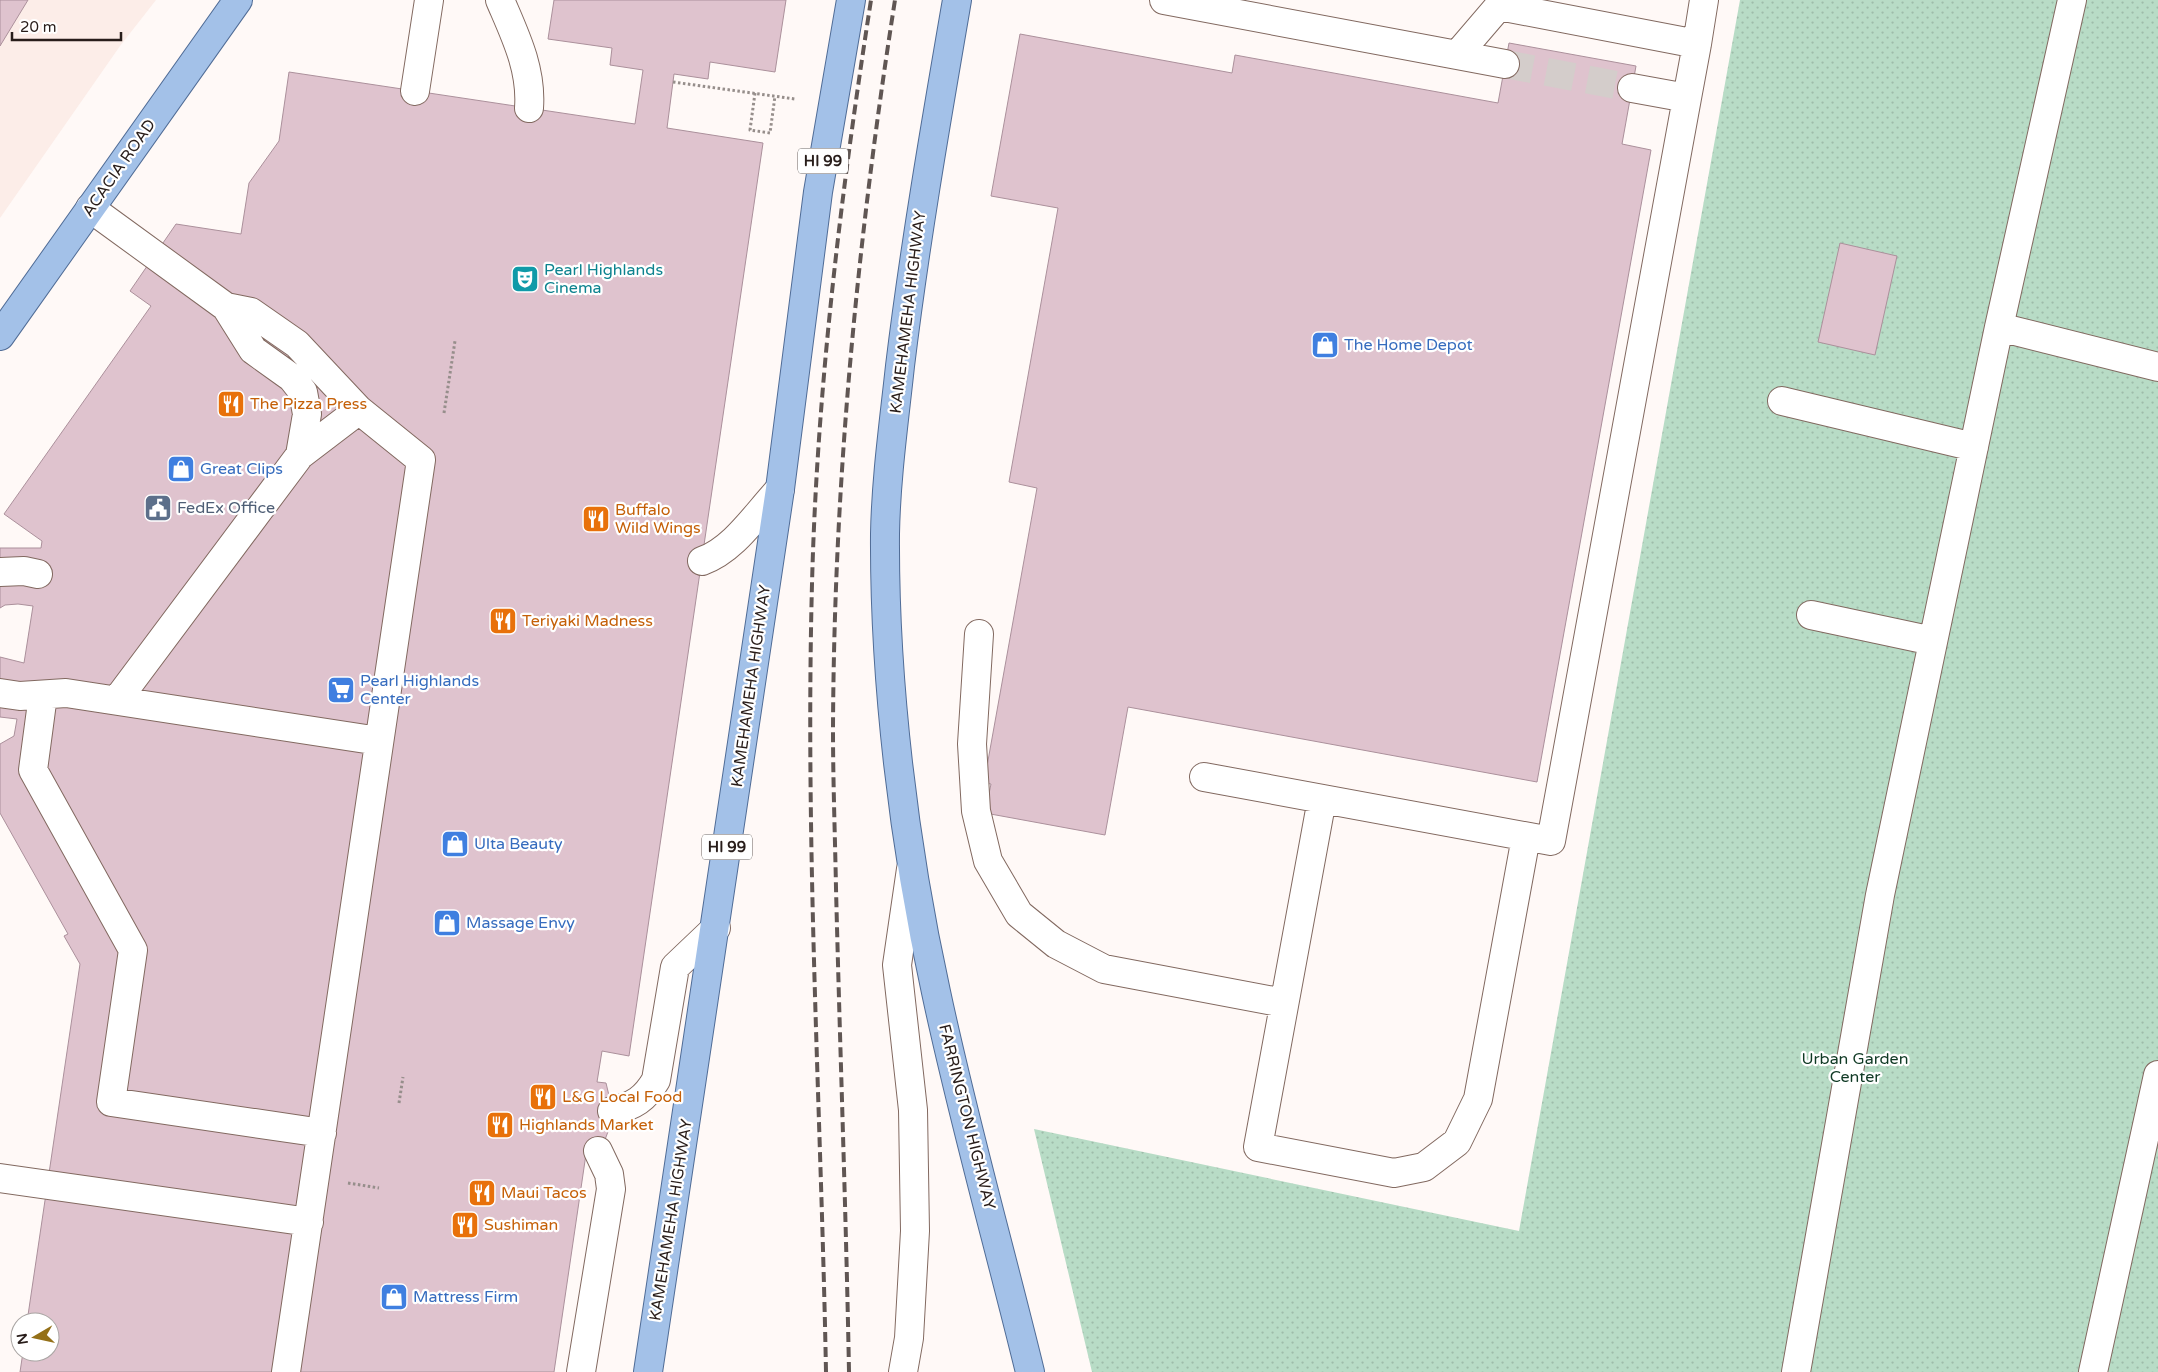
<svg xmlns="http://www.w3.org/2000/svg" width="2158" height="1372" viewBox="0 0 2158 1372" font-family="'Varela Round',sans-serif">
  <style>
    .built { fill: #fcede8 }
    .grass { fill: url(#grass-dots) }
    .building { fill: #dfc3ce; stroke: #ab909b }
    .lines { fill: none; stroke-linecap: round; stroke-linejoin: round }
    .minor-tunnel { stroke: #d4cdcb; stroke-width: 28; stroke-dasharray: 28 14; stroke-linecap: butt }
    .minor-casing { stroke: #826960; stroke-width: 30 }
    .major-casing { stroke: #506c96; stroke-width: 30 }
    .path { stroke: #968e8b; stroke-width: 3; stroke-dasharray: 2.5 2.5; stroke-linecap: butt }
    .minor { stroke: #fff; stroke-width: 28 }
    .major { stroke: #a3c1e8; stroke-width: 28 }
    .rail { stroke: #605653; stroke-width: 4; stroke-dasharray: 10 5; stroke-linecap: butt }
    .labels { text-anchor: middle; dominant-baseline: central; stroke-width: 4.5; stroke-linejoin: round; paint-order: stroke }
    .shield { fill: #fff; stroke: #68615f; stroke-width: 1 }
    .shield-label { font-size: 15px; font-weight: bold; fill: #281d1a }
    .street-label { font-size: 16px; fill: #281d1a; stroke: #fff }
    .culture-label { font-size: 16px; fill: #0d838f; stroke: #fff; text-anchor: start }
    .shop-label { font-size: 16px; fill: #366cbe; stroke: #fff; text-anchor: start }
    .food-label { font-size: 16px; fill: #c56008; stroke: #fff; text-anchor: start }
    .service-label { font-size: 16px; fill: #4e5e75; stroke: #fff; text-anchor: start }
    .park-label { font-size: 16px; fill: #0f3924; stroke: #fff }
  </style>
  <defs>
    <pattern id="grass-dots" width="8" height="8" patternUnits="userSpaceOnUse" patternTransform="scale(1.25)"><rect width="8" height="8" fill="#b8dcc6"/><path d="M2 2h.1M6 6h.1" fill="none" stroke="#9ebcaa" stroke-width="1.8" stroke-linecap="round"/></pattern>
  </defs>
  <rect width="100%" height="100%" fill="#fff9f7"/>
  <path class="built" d="M0 0H156L120 46 0 218Z"/>
  <path class="grass" d="M1740 0H2158V1372H1092L1034 1129 1519 1231Z"/>
  <path class="building" d="M0 0H28L0 46Z
    M554 0H786L775 72 710 62 708 79 674 74 667 128 763 143 629 1056 602 1051 597 1082 606 1083 612 1108V1121L603 1145 586 1154 554 1372H20L23 1352H50V1322H27L80 964 64 936 68 934 0 813V744L14 736 17 719 0 717V657L24 663 33 606 18 604 5 605 0 608V548H41L42 541 4 514 151 306 130 291 176 224 241 234 249 183 279 141 289 72 635 124 643 70 610 65 612 48 548 39Z
    M1020 34 1232 73 1235 55 1498 103 1509 43 1636 66 1622 144 1651 150 1537 782 1128 707 1105 835 985 813 991 784 984 783 1037 488 1009 482 1058 208 991 196Z
    M1840 243 1897 256 1875 355 1818 342Z"/>
  <g class="lines">
    <path class="minor-tunnel" d="M1505 64 1632 88"/>
    <g class="minor-casing">
      <path id="minor" d="M500 0C515 35 532 69 529 108
        M1164 0 1457 55 1499 6 1697 44 1704 0
        M1457 55 1505 64
        M1632 88 1687 98 1697 44
        M415 91 429 0
        M90 208 226 307 253 350 292 378 303 392 307 414 300 455
        M226 307 251 312 297 344 359 410 421 460 286 1372
        M1999 327 2158 367
        M1782 401 1974 447
        M702 561C734 550 757 513 780 489
        M0 572 24 571 38 574
        M1811 615 1933 641
        M979 634 972 744 976 811 988 861 1019 914 1056 944 1104 969 1284 1003
        M0 693 20 696 66 693 379 741
        M43 695 33 770 133 950 111 1102 322 1133
        M117 700 300 455 359 410
        M1204 777 1551 841 1687 98
        M1322 799 1258 1147 1394 1173 1424 1167 1457 1142 1478 1099 1526 837
        M612 1111C634 1106 645 1099 656 1080L675 967 716 928
        M0 1178 309 1222
        M581 1372 611 1189 609 1174 598 1151
        M903 1372 909 1338 915 1231 913 1110 897 965 911 869
        M1796 1372 1880 895 1999 327 2072 0
        M2093 1372 2158 1075"/>
    </g>
    <g class="major-casing">
      <path id="major" d="M957 0C936 122 915 243 900 366 894 422 886 478 885 534 884 681 904 847 936 992 963 1119 999 1245 1030 1372
        M0 336 238 0
        M648 1372 780 489 818 192 851 0"/>
    </g>
    <path class="path" d="M673 82 795 99
      M755 93 750 130 770 133 775 96
      M444 413 455 341
      M399 1103 403 1077
      M348 1183 379 1188"/>
    <use href="#minor" class="minor"/>
    <use href="#major" class="major"/>
    <path class="rail" d="M826 1372C821 1110 805 847 812 584 817 388 841 193 871 0
      M849 1372C846 1211 840 1050 836 888 835 835 833 782 833 729 834 484 857 242 895 0"/>
  </g>
  <defs>
    <g id="theatre-square" transform="scale(1.4375)"><rect x="-9" y="-9" width="18" height="18" rx="4" fill="#0f9aa8" stroke="#fff"/><path d="M-5-5.5Q0-4 5-5.5V0Q5 5 0 6Q-5 5-5 0ZM-3.3-2.5H-1v1.5H-3.3ZM1-2.5H3.3v1.5H1ZM-2.8 1Q0 5.5 2.8 1Z" fill="#fff"/></g>
    <g id="shop-square" transform="scale(1.4375)"><rect x="-9" y="-9" width="18" height="18" rx="4" fill="#3f7fe0" stroke="#fff"/><path d="M-5-2.5h2.3a2.7 3.5 0 0 1 5.4 0H5L5.5 6h-11ZM-1.5-2.5h3a1.5 2.3 0 0 0-3 0Z" fill="#fff"/></g>
    <g id="restaurant-square" transform="scale(1.4375)"><rect x="-9" y="-9" width="18" height="18" rx="4" fill="#e8710a" stroke="#fff"/><path d="M-5-6h1v4h1v-4h1v4h1v-4h1v5L-1.5 .5V6h-2V.5L-5-1ZM5-6V6H3V1.5H1.5Q1.5-4 5-6Z" fill="#fff"/></g>
    <g id="civic-square" transform="scale(1.4375)"><rect x="-9" y="-9" width="18" height="18" rx="4" fill="#5c6f8a" stroke="#fff"/><path d="M-.6-6.5H3V-4.5H.6V-3L4-1V1h2V6H-6V1h2V-1L-.6-3ZM-1.2 2.5V6h2.4V2.5Z" fill="#fff"/></g>
    <g id="supermarket-square" transform="scale(1.4375)"><rect x="-9" y="-9" width="18" height="18" rx="4" fill="#3f7fe0" stroke="#fff"/><path d="M-6-5.5h2.5l.6 2H6L4.5 2H-2.5L-4.4-4H-6ZM-1.5 3.2a1.3 1.3 0 1 0 .1 0ZM3 3.2a1.3 1.3 0 1 0 .1 0Z" fill="#fff"/></g>
  </defs>
  <g fill-rule="evenodd">
    <use href="#theatre-square" x="525" y="279"/>
    <use href="#shop-square" x="1325" y="345"/>
    <use href="#restaurant-square" x="231" y="404"/>
    <use href="#shop-square" x="181" y="469"/>
    <use href="#civic-square" x="158" y="508"/>
    <use href="#restaurant-square" x="596" y="519"/>
    <use href="#restaurant-square" x="503" y="621"/>
    <use href="#supermarket-square" x="341" y="690"/>
    <use href="#shop-square" x="455" y="844"/>
    <use href="#shop-square" x="447" y="923"/>
    <use href="#restaurant-square" x="543" y="1097"/>
    <use href="#restaurant-square" x="500" y="1125"/>
    <use href="#restaurant-square" x="482" y="1193"/>
    <use href="#restaurant-square" x="465" y="1225"/>
    <use href="#shop-square" x="394" y="1297"/>
  </g>
  <g class="labels">
    <g class="shield">
      <rect x="798" y="148.5" width="50" height="25" rx="4"/>
      <rect x="702" y="834.5" width="50" height="25" rx="4"/>
    </g>
    <g class="shield-label">
      <text x="823" y="161">HI 99</text>
      <text x="727" y="847">HI 99</text>
    </g>
    <g class="street-label">
      <text transform="translate(119 168) rotate(-55)">ACACIA ROAD</text>
      <text transform="translate(908 312) rotate(-83)">KAMEHAMEHA HIGHWAY</text>
      <text transform="translate(751 686) rotate(-82)">KAMEHAMEHA HIGHWAY</text>
      <text transform="translate(967 1117) rotate(76)">FARRINGTON HIGHWAY</text>
      <text transform="translate(671 1220) rotate(-81)">KAMEHAMEHA HIGHWAY</text>
    </g>
    <g class="culture-label">
      <text x="544" y="270">Pearl Highlands<tspan x="544" dy="18">Cinema</tspan></text>
    </g>
    <g class="shop-label">
      <text x="1344" y="345">The Home Depot</text>
      <text x="200" y="469">Great Clips</text>
      <text x="360" y="681">Pearl Highlands<tspan x="360" dy="18">Center</tspan></text>
      <text x="474" y="844">Ulta Beauty</text>
      <text x="466" y="923">Massage Envy</text>
      <text x="413" y="1297">Mattress Firm</text>
    </g>
    <g class="food-label">
      <text x="250" y="404">The Pizza Press</text>
      <text x="615" y="510">Buffalo<tspan x="615" dy="18">Wild Wings</tspan></text>
      <text x="522" y="621">Teriyaki Madness</text>
      <text x="562" y="1097">L&amp;G Local Food</text>
      <text x="519" y="1125">Highlands Market</text>
      <text x="501" y="1193">Maui Tacos</text>
      <text x="484" y="1225">Sushiman</text>
    </g>
    <g class="service-label">
      <text x="177" y="508">FedEx Office</text>
    </g>
    <g class="park-label">
      <text x="1855" y="1059">Urban Garden<tspan x="1855" dy="18">Center</tspan></text>
    </g>
  </g>
  <g transform="translate(35 1337) rotate(261)"><circle r="24" fill="#ffffff" stroke="#a9a5a3"/>
  <path d="M0-4L9 19L0 12L-9 19Z" fill="#947018"/>
  <text y="-8" font-size="14" font-weight="bold" text-anchor="middle" fill="#281d1a">N</text>
  </g>
  <path d="M12 32v8h109v-8" fill="none" stroke="#281d1a" stroke-width="2.5"/>
  <text x="20" y="32" font-size="15" fill="#281d1a" stroke="#ffffff" stroke-width="4" paint-order="stroke">20 m</text>
</svg>
